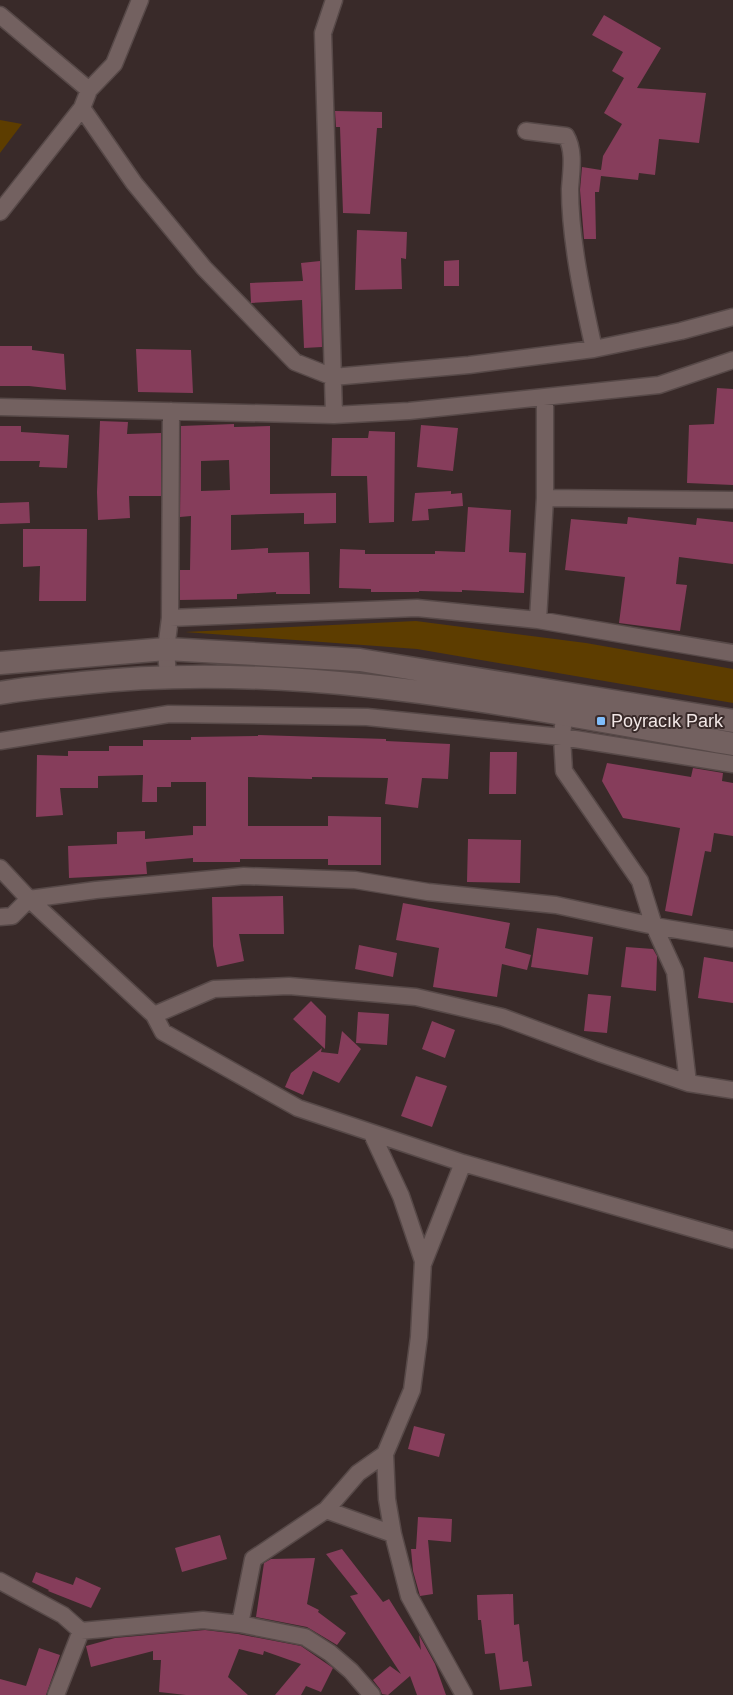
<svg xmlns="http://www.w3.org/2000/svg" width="733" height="1695" viewBox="0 0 733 1695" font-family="Arial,sans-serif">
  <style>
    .green { fill: #5d3d00 }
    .building { fill: #863d5b; fill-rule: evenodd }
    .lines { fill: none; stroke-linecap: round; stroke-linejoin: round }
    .minor-casing { stroke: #574948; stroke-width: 19 }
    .secondary-casing { stroke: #574948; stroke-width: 25 }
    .minor { stroke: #736160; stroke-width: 16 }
    .secondary { stroke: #736160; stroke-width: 22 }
    .poi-dot { fill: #7fbdfa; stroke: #392a29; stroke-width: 2 }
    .labels { text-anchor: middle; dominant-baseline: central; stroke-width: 4; stroke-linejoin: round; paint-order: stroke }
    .poi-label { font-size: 18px; fill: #f2e7e6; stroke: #392a29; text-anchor: start }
  </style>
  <rect width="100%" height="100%" fill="#392a29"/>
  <path class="green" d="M0 120 22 124 0 153Z
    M416 621 586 643 733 669V703L417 649 185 632Z"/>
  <path class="building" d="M604 15 661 48 637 88 706 93 699 143 659 139 655 175 639 173 638 180 601 176 599 192H595L596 239H584L580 190 582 167 601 170 603 156 622 124 604 113 624 78 612 71 623 52 592 35Z
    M335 111 382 112V128H377L370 214 343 213 340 127H336Z
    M357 230 407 232 406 259 401 258 402 289 355 290Z
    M459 260V286H444V261Z
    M320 261 322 347 304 348 302 300 251 303 250 283 303 281 301 263Z
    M0 346H32V350L64 354 66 390 29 386H0Z
    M136 349 191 350 193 393 138 392Z
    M717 388 733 389V485L687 483 689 425 714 424Z
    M100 421 128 422 127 434 161 433V496H129L130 518 98 520 97 492Z
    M234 424V427L270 426V494L336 493V523L304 524V513L231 515V550L268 548V553L309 552 310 594H276V592L237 594V599L180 600V570H190L191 516 180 517 181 426ZM229 460 230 490 201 491V461Z
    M421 425 458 428 453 471 417 467Z
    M0 426H21V432L69 435 67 468 39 467 40 461H0Z
    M369 431 395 432 394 522 369 523 367 476H331L332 438H368Z
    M451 491V494L462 493 463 506 428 509 429 520 412 521 415 493Z
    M29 502 30 523 0 524V503Z
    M468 507 511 510 509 552 526 553 524 593 462 590V592L419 591V592H371V589L339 588 340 549 365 550V554H435V551L465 552Z
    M628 517 696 525 697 518 733 522V564L679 557 676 584 687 585 680 631 619 623 625 577 565 570 571 519 627 524Z
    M23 529H87L86 601H39L40 566 23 567Z
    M258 735 386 739V741L450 744 448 779 422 778 418 808 385 804 388 778 312 777V779L248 777V826H328V816L381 817V865H328V859H240V862H193V858L146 862 147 874 69 878 68 846 117 844V832L145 831V839L193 835V826H206V782H171V787H157V802H142L143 775 98 776V788H60L63 815 36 817 37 755 68 756V751H109V746H143V740H191V737L258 736Z
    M490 752H517L516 794H489Z
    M607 763 691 777 693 768 723 773 722 781 733 783V836L714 833 711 852 705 851 692 916 665 911 680 828 623 818 602 781Z
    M468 839 521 840 520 883 467 882Z
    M283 896 284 934H239L244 961 217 967 213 946 212 897Z
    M403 903 510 923 505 948 531 955 527 970 502 964 497 997 433 987 439 948 396 940Z
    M537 928 593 937 588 975 531 967Z
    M359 945 397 953 393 977 355 969Z
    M626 947 653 949 657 956 656 991 621 987Z
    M704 957 733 962V1003L698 998Z
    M588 994 611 996 607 1033 584 1031Z
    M311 1001 326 1016 325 1049 293 1019Z
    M358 1012 389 1014 387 1045 356 1043Z
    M432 1021 455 1030 445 1058 422 1049Z
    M342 1031 361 1049 339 1083 313 1071 303 1095 285 1087 291 1073 322 1048 321 1052 338 1054Z
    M416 1076 447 1086 432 1127 401 1116Z
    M414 1426 445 1434 439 1457 408 1449Z
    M418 1517 452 1519 451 1542 428 1540 433 1594 420 1596 413 1571 411 1549H416Z
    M220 1535 227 1559 182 1572 175 1548Z
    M342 1549 383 1602 389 1599 421 1650 419 1635 435 1664 446 1695H417L410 1676 388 1695 382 1694 380 1689 373 1680 390 1666 401 1674 350 1596 358 1594 326 1554Z
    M315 1558 307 1604 319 1610 318 1612 346 1633 337 1645 307 1627 256 1617 264 1563 271 1559Z
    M36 1572 73 1585 76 1577 101 1588 91 1608 48 1591 49 1590 32 1582Z
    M513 1594 514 1625 519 1624 523 1662 528 1661 532 1686 500 1690 495 1653 485 1654 481 1620H478L477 1595Z
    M205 1630 238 1634 301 1646 333 1668 321 1692 306 1686 301 1695H275L301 1664 264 1651 263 1655 239 1649 228 1677 248 1695H186L159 1692 161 1660H153V1651L91 1667 86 1646 115 1638Z
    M39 1648 60 1655 46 1695H0V1679L26 1686Z"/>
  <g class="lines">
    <g class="minor-casing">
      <path id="minor" d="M140 0 114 64 89 90 82 108 134 183 204 268 295 362 333 377 469 365 594 349 681 331 733 317
        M0 15 89 90
        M526 131 566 136C575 151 571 172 570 189 570 239 583 300 594 349
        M0 212 82 108
        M0 407 334 415 409 411 659 385 733 360
        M334 415 323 33 334 0
        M545 498 733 500
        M170 618 171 411
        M538 620 545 498V398
        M168 677 166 649 170 618 417 608 538 620 733 653
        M563 726 562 737 564 771 640 881 654 926 675 972 688 1083
        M0 741 169 714 367 717 562 737 733 764
        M0 868 29 899 154 1015 163 1032 298 1108 463 1163 733 1240
        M0 917 12 916 29 899 96 890 244 876 355 880 428 892 556 905 654 926 733 939
        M154 1015 214 989 289 986 416 997 502 1017 602 1054 688 1083 733 1090
        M423 1264 463 1163
        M385 1454 387 1499 393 1534
        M326 1510 358 1473 385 1454 412 1390 419 1337 423 1261 401 1196 372 1134
        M0 1581 63 1615 81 1631 203 1620 240 1624 305 1637 330 1653 351 1671 372 1695
        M240 1624 253 1559 326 1510 393 1534 409 1596 464 1695
        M56 1695 81 1631"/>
    </g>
    <g class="secondary-casing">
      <path id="secondary" d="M0 663 166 649 360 660 733 721
        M0 693C27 688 55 686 82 683 301 659 518 707 733 744"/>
    </g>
    <use href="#minor" class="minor"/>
    <use href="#secondary" class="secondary"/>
  </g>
  <rect class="poi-dot" x="596" y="716" width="10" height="10" rx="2.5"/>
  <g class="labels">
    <g class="poi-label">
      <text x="611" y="721">Poyracık Park</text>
    </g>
  </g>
</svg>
